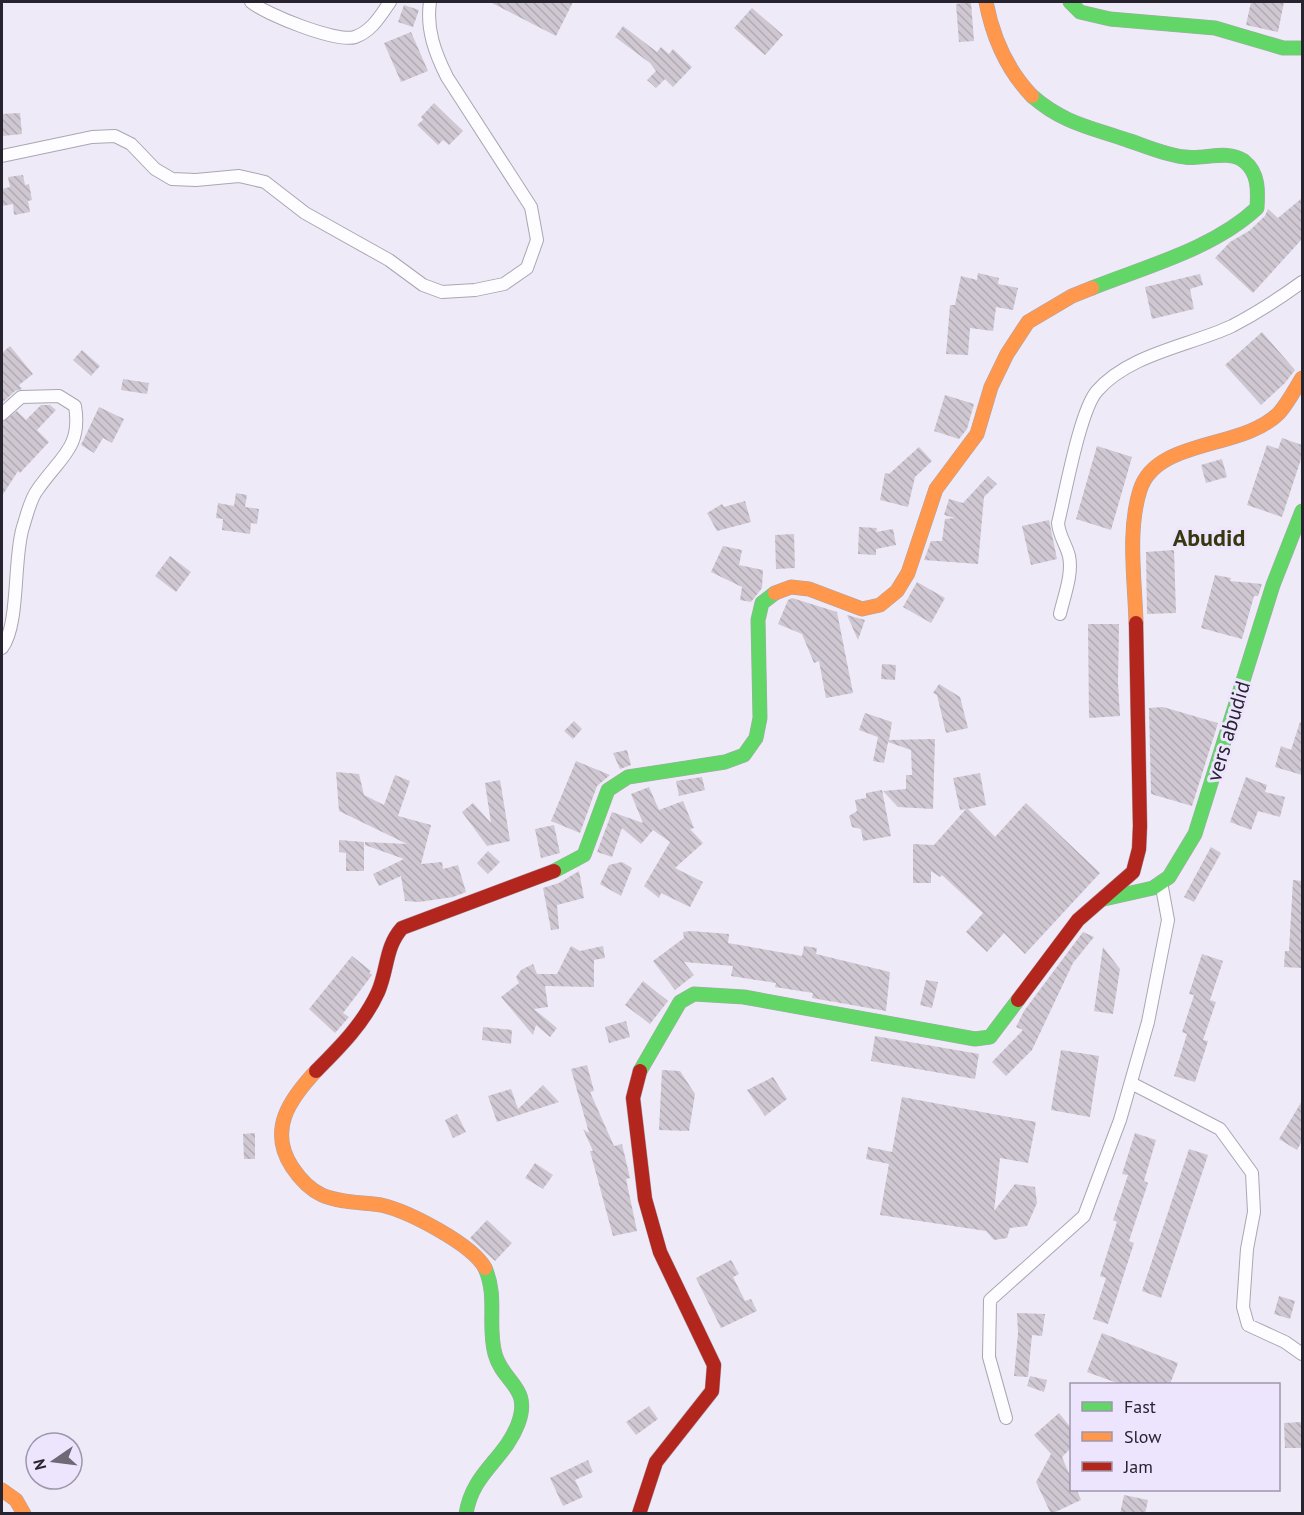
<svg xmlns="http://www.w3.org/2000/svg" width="1304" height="1515" viewBox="0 0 1304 1515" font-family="'PT Sans',sans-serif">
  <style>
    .building { fill: url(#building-back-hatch) }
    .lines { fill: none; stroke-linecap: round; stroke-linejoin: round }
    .street-casing { stroke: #aaa6b2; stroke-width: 14 }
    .fast-casing { stroke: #aaa6b2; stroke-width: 15 }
    .slow-casing { stroke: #aaa6b2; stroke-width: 15 }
    .jam-casing { stroke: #aaa6b2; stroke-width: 15 }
    .street { stroke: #fdfcfe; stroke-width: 12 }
    .fast { stroke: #63d668; stroke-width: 14 }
    .slow { stroke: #ff974d; stroke-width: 14 }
    .jam { stroke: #b3261e; stroke-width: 14 }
    .labels { text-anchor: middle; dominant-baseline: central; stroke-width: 6; stroke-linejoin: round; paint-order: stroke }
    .street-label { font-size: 21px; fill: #27232f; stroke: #ede4fe }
    .quarter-label { font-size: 24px; font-weight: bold; fill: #37380f; stroke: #ede4fe }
  </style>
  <defs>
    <pattern id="building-back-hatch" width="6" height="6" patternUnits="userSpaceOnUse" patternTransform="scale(1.5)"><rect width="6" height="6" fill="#cfc7d1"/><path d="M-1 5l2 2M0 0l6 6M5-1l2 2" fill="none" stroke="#b2abb4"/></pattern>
  </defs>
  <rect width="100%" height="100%" fill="#efeaf8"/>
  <path class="building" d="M490 2H573L556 36Z
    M971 2 974 41 959 42 956 4Z
    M1251 2H1284L1278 32 1246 25Z
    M404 5 419 10 413 27 398 22Z
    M752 8 783 35 765 55 734 28Z
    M623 26 657 52 661 47 669 54 673 49 692 67 673 87 665 79 656 88 647 80 656 71 650 63 615 37Z
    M411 32 428 71 401 82 384 43Z
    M434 103 463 131 449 145 443 140 438 145 417 125 423 120 421 117Z
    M20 113 22 134 2 136V114Z
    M23 175 25 185 29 184 32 200 28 201 30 212 14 215 13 204 2 206V189L10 187 8 177Z
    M1302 198V239L1253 293 1215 258 1230 242 1249 231 1265 216 1268 209 1278 218Z
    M978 273 999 278 998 284 1018 288 1013 310 996 307 993 331 970 328 968 355 946 354 950 305H955L961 276 977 280Z
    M1200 274 1203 285 1190 289 1194 309 1152 319 1145 287Z
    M1262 332 1295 370 1285 383 1261 405 1225 365Z
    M10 346 33 374 19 385 22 389 15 391 2 403V353Z
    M82 350 100 366 91 376 73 360Z
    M123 379 149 383 147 394 121 390Z
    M945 395 974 404 967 429 959 439 934 431Z
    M41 405H50L56 410 37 430 49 442 20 473 18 471 2 496V422L17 411 26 420Z
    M99 407 124 419 112 443 103 438 94 453 81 445Z
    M1282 438 1302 445V456L1282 517 1247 505 1267 445 1278 449Z
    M1097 446 1132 457 1111 530 1076 519Z
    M919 447 932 461 915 477 908 507 880 500 885 473 889 474Z
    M1222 459 1227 477 1206 483 1201 465Z
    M988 476 997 484 984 497 978 564 924 560 931 541H942L945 519 955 518 944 515 949 499 963 503Z
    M236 493 247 495 245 507 259 509 257 524 251 523 250 534 222 530 223 519 216 518 218 503 234 506Z
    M745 501 751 522 717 531 707 513 722 504 724 507Z
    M1049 520 1057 559 1031 565 1022 526Z
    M859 527 877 528 876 532 893 529 896 545 876 549V555L858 554Z
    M794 534 795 568 776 569 775 535Z
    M723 546 742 550 739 565 763 570 762 588 751 602 740 600 742 587 711 572Z
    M1174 550 1176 613 1147 614 1146 552Z
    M170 556 191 572 176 592 155 576Z
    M1215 575 1231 578 1230 581 1262 584 1258 596H1254L1242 639 1201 628Z
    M917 582 945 598 931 623 903 607Z
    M792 598 837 612 853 693 826 698 819 661 814 663 802 634 778 624 788 600Z
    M847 615 865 620 858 640Z
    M1088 624H1119L1118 683 1120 716 1089 718Z
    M882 664 896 665 895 680 881 679Z
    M939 684 960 697 968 728 946 733 937 695 933 693Z
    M1163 707 1218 723 1192 806 1151 794 1149 708Z
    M865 713 892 722 889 740 935 739 933 809 898 807 883 791 906 789V775H912L911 750 888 742 884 763 873 761 878 737 859 730Z
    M574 721 582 729 573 739 564 731Z
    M1300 722 1302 723V775L1275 767 1281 746 1291 750Z
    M627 750 631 765 620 769 613 753Z
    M576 761 610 775 597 786 580 833 551 821Z
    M336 772 359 774 364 795 384 805 395 775 410 781 398 816 431 825 421 864 442 862 443 869 458 865 466 892 453 897 419 902 405 901 401 876 379 886 373 874 404 859 365 845V842L407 844 339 811Z
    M980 773 986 805 968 809 995 837 1026 803 1100 873 1025 954 1004 933 987 952 966 932 983 913 942 875 940 877 931 871V883H913V844L934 845 966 809 960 810 953 778Z
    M702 777 705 790 679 796 676 781Z
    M1246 777 1267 785 1265 792 1285 797 1280 817 1258 811 1251 830 1230 822Z
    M500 780 510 841 487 846 462 812 473 803 491 823 485 783Z
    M649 787 659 810 683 801 694 828 690 829 703 843 675 868 703 882 690 907 661 893 659 898 644 886 670 842 653 830 641 844 622 828 612 857 597 852 612 812 643 823 631 794Z
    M882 790 891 836 863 841 861 829 852 827 849 816 857 811 855 800 866 798V793Z
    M554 825 560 853 541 858 535 829Z
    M339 840 364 842V871H346V853L339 852Z
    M1211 847 1221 853 1194 902 1184 897Z
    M488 851 500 862 488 874 477 863Z
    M622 862 632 868 621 896 600 884 609 865Z
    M579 871 584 898 557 905 559 929 551 930 543 888 559 883Z
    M1293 880 1302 881V968L1284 967 1285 951H1289Z
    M691 931 729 934 728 943 802 956 804 946 817 948 816 954 890 972 886 1011 812 998 813 993 775 987 776 983 731 976 733 966 684 962 694 975 675 990 653 961 684 938 683 932Z
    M1083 932 1094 937 1073 963 1032 1050 1006 1076 992 1062 1023 1030 1016 1027 1024 1011Z
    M571 946 580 951 603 946 605 958 594 960V987L545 986 548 1007 534 1009 557 1028 550 1037 536 1025 533 1035 501 997 519 983 516 977 521 970 533 964 537 974H557Z
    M1103 947 1120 969 1113 1014 1094 1011Z
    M1202 954 1223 961 1210 1000 1216 1002 1203 1040 1208 1041 1195 1082 1174 1076 1187 1034 1182 1032 1194 995 1189 994Z
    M352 956 371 971 369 973 372 975 343 1013 349 1017 335 1033 309 1009Z
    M926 980 938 982 932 1008 920 1005Z
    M643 981 668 1001 650 1024 625 1005Z
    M626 1021 630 1037 609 1043 605 1027Z
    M483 1027 512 1030 511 1044 482 1040Z
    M875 1036 979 1054 975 1079 871 1061Z
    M1061 1050 1099 1056 1090 1117 1051 1110Z
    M587 1065 594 1091 590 1092 614 1146 622 1144 630 1178 626 1179 637 1231 613 1236 590 1151H593L583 1129 589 1133 571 1069Z
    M662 1070 680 1071 695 1094 689 1131 659 1130Z
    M773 1077 787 1099 765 1116 747 1090Z
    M543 1085 559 1102 497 1122 488 1096 511 1089 518 1109Z
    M902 1097 1036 1122 1028 1163 1000 1158 994 1211 1015 1184 1035 1187 1037 1203 1027 1226 1010 1228 1007 1238 994 1240 986 1231 880 1215 889 1164 866 1159 868 1147 892 1152Z
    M1302 1101V1141L1297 1150 1279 1139Z
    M457 1114 466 1132 453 1138 445 1120Z
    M255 1133V1159H244L243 1134Z
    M1135 1133 1156 1140 1144 1181 1148 1183 1129 1241 1134 1243 1108 1324 1093 1319 1106 1278 1100 1276 1117 1222 1113 1220 1128 1175 1122 1174Z
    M1189 1149 1208 1155 1161 1298 1142 1291Z
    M535 1163 553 1175 543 1189 525 1178Z
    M487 1220 512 1243 495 1261 470 1238Z
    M731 1260 739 1274 733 1277 745 1301 751 1299 757 1311 721 1328 696 1278Z
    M1279 1296 1295 1301 1290 1319 1274 1314Z
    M1017 1313 1045 1314 1042 1336 1032 1335 1028 1377 1014 1376 1018 1333Z
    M1102 1333 1178 1363 1170 1384H1120L1087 1372Z
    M1030 1376 1047 1380 1044 1392 1027 1386Z
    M649 1406 658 1419 636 1435 626 1422Z
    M1059 1413 1071 1428V1448L1062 1457 1071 1478V1490H1077L1081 1500 1051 1514 1036 1482 1051 1454 1034 1435Z
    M1301 1422 1302 1448H1285L1284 1423Z
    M588 1460 593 1472 575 1480 583 1497 563 1506 550 1478Z
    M1124 1495 1148 1500 1145 1514H1120Z"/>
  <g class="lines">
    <g class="street-casing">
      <path id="street" d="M251 2C265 14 337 43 355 37 372 31 380 16 390 2
        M2 156 92 137 115 136 131 144 155 169 172 179 196 180 239 176 265 182 305 213 389 260 423 285 442 292 475 290 504 284 527 268 537 240 531 207 447 77C435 53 426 29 430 2
        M2 414 21 397 59 396 75 406C82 448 60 457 38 489 30 499 27 515 23 527 13 558 20 624 2 648
        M1060 614C1064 596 1073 574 1069 556 1066 544 1059 536 1058 523 1065 495 1080 410 1097 391 1129 354 1189 346 1232 326 1257 313 1280 298 1302 282
        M1131 1083 1220 1129 1252 1173 1254 1212 1247 1249 1243 1307 1248 1325 1285 1342 1302 1354
        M1006 1418 989 1357 990 1300 1084 1216 1120 1120 1148 1022 1168 920 1161 882"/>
    </g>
    <g class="fast-casing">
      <path id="fast" d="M1070 2 1080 12 1110 19 1215 28 1283 48H1302
        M1032 96C1063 123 1089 127 1127 140 1146 146 1165 155 1185 157 1204 160 1227 149 1244 161 1259 173 1258 191 1257 208 1213 249 1147 266 1092 288
        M554 871 584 855 608 790 628 777 725 762 744 755 756 738 760 718 758 620 762 603 775 593
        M1104 899 1153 888 1169 877 1195 834 1273 585 1302 511
        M640 1071 680 1002 694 994 744 997 975 1039 990 1037 1018 1000
        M466 1514C472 1473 505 1459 518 1424 532 1387 503 1383 495 1354 487 1325 498 1297 485 1268"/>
    </g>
    <g class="slow-casing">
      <path id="slow" d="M986 2C993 38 1006 69 1032 96
        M775 593 791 587 809 589 862 609 880 605 897 591 908 573 936 489 977 434 991 387 1007 354 1028 322 1072 296 1092 288
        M1136 623C1135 581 1127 531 1140 490 1156 438 1243 450 1279 413 1288 403 1295 389 1302 378
        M316 1071C289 1100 268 1130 292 1167 300 1179 309 1189 322 1195 340 1203 362 1202 381 1205 408 1211 472 1244 485 1268
        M2 1490 16 1500 24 1514"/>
    </g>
    <g class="jam-casing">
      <path id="jam" d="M1018 1000 1078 920 1133 872 1139 849 1140 826 1136 623
        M316 1071C340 1047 364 1023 378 992 388 969 385 947 402 928L554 871
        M639 1514 656 1462 712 1391 714 1365 660 1252 645 1199 633 1098 640 1071"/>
    </g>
    <use href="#street" class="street"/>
    <use href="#fast" class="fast"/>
    <use href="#slow" class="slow"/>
    <use href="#jam" class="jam"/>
  </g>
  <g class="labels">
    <g class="street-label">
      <text transform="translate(1228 731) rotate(-73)">vers abudid</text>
    </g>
    <g class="quarter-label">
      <text x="1209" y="537">Abudid</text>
    </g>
  </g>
  <rect width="1304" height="1515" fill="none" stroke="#27232f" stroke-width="6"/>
  <rect x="1070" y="1383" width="210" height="108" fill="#ede4fe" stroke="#9e97ab" stroke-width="1.5"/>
  <rect x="1082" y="1402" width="30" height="9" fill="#63d668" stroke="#9e97ab" stroke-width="1.5"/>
  <text x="1124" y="1413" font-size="18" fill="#27232f">Fast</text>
  <rect x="1082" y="1432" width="30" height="9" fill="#ff974d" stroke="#9e97ab" stroke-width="1.5"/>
  <text x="1124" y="1443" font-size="18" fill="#27232f">Slow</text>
  <rect x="1082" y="1462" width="30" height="9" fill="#b3261e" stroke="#9e97ab" stroke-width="1.5"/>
  <text x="1124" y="1473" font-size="18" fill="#27232f">Jam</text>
  <g transform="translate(54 1461) rotate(256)"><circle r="28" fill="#ede4fe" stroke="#9e97ab" stroke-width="1.5"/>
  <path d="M0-4.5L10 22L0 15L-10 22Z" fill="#6d6975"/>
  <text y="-9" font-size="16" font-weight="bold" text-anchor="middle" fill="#27232f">N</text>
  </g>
</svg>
